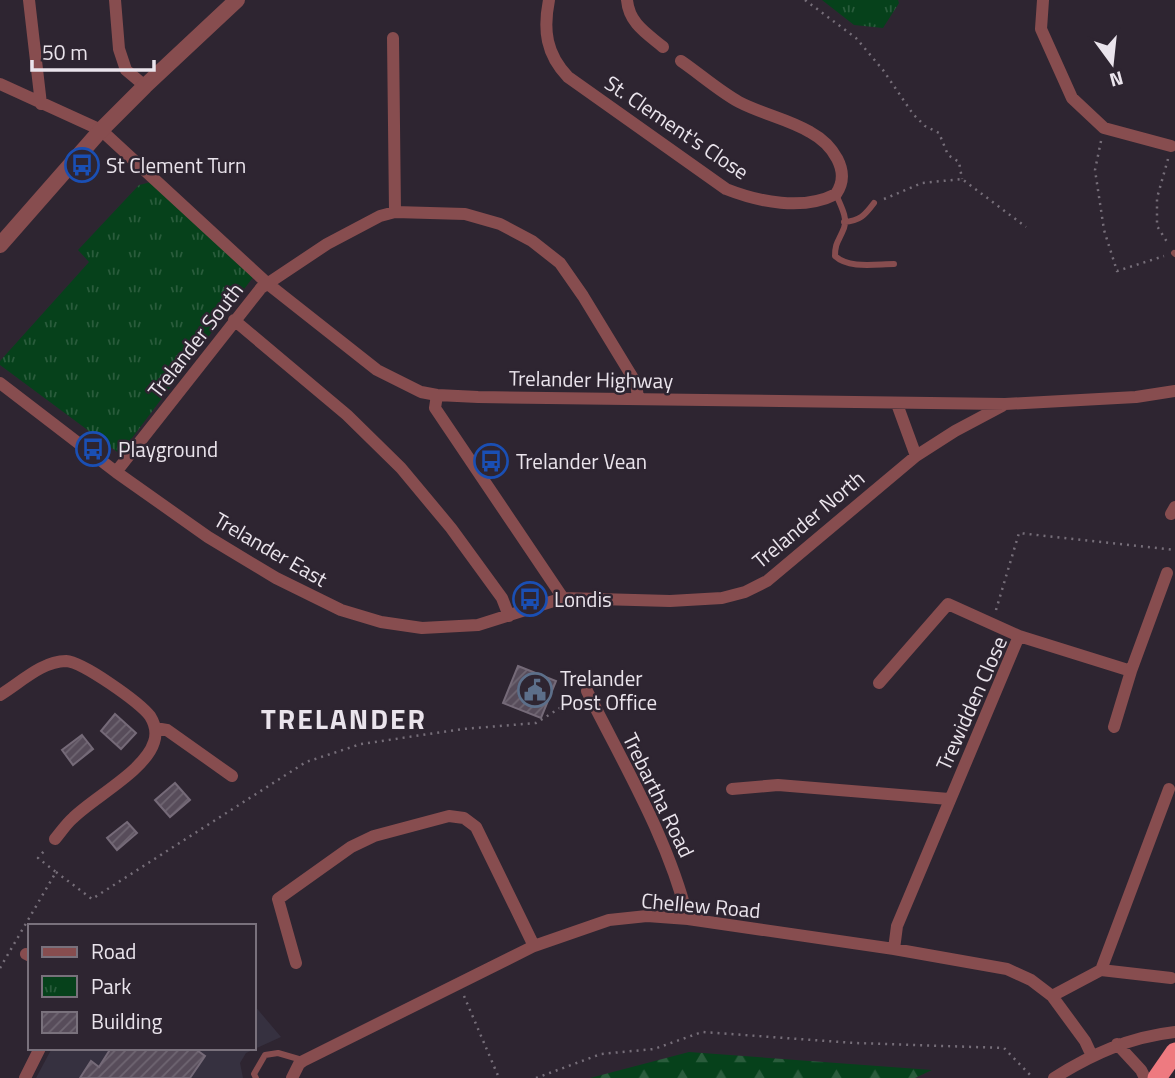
<svg xmlns="http://www.w3.org/2000/svg" width="1175" height="1078" viewBox="0 0 1175 1078" font-family="'Titillium Web',sans-serif">
  <style>
    .education { fill: #363140 }
    .forest { fill: url(#forest-firs) }
    .park { fill: url(#park-tufts) }
    .building { fill: url(#building-hatch); stroke: #756a78; stroke-width: 2 }
    .lines { fill: none; stroke-linecap: round; stroke-linejoin: round }
    .path { stroke: #766e79; stroke-width: 2.5; stroke-dasharray: 2 5; stroke-linecap: butt }
    .service { stroke: #874d4f; stroke-width: 6 }
    .minor { stroke: #874d4f; stroke-width: 12 }
    .tertiary { stroke: #874d4f; stroke-width: 16 }
    .trunk { stroke: #ee7a80; stroke-width: 19 }
    .labels { text-anchor: middle; dominant-baseline: central; stroke-width: 5; stroke-linejoin: round; paint-order: stroke }
    .street-label { font-size: 21px; fill: #eae4ec; stroke: #2e2531 }
    .poi-label { font-size: 21px; fill: #eae4ec; stroke: #2e2531; text-anchor: start }
    .district-label { font-size: 28px; font-weight: bold; letter-spacing: 2px; fill: #eae4ec; stroke: #2e2531 }
  </style>
  <defs>
    <pattern id="forest-firs" width="22" height="20" patternUnits="userSpaceOnUse" patternTransform="scale(1.75)"><rect width="22" height="20" fill="#06411b"/><path d="M5 1l3.5 6h-7zM16 11l3.5 6h-7z" fill="#2a5c3c"/></pattern>
    <pattern id="park-tufts" width="24" height="20" patternUnits="userSpaceOnUse" patternTransform="scale(1.75)"><rect width="24" height="20" fill="#06411b"/><path d="M3 7l-1-3M5 7V3M7 7l1-3M15 17l-1-3M17 17v-4M19 17l1-3" fill="none" stroke="#2a5c3c"/></pattern>
    <pattern id="building-hatch" width="6" height="6" patternUnits="userSpaceOnUse" patternTransform="scale(1.75)"><rect width="6" height="6" fill="#574c5a"/><path d="M-1 1l2-2M0 6l6-6M5 7l2-2" fill="none" stroke="#6f6672"/></pattern>
  </defs>
  <rect width="100%" height="100%" fill="#2e2531"/>
  <path class="education" d="M254 1005 281 1037 246 1053 240 1063 243 1078H36L52 1048H254Z"/>
  <path class="forest" d="M689 1052 932 1070 915 1078H590Z"/>
  <path class="park" d="M822 0H898L899 3 883 28 854 25Z
    M151 182 254 276 120 454 0 365V361L89 262 78 250 139 185Z"/>
  <path class="building" d="M518 666 556 681 541 718 503 703Z
    M115 714 136 733 121 749 101 731Z
    M82 735 93 749 73 765 62 750Z
    M175 783 190 800 170 817 155 800Z
    M127 822 137 833 117 850 107 838Z
    M111 1048H194L205 1056 190 1078H80L91 1061 99 1067Z"/>
  <g class="lines">
    <path class="path" d="M805 0 856 38 883 70 913 114 925 126 939 133 948 155 959 162 962 179
      M1101 141 1095 170 1104 230 1117 271 1164 256
      M1168 159 1157 198V226L1169 245
      M884 199 922 183 962 179 1026 227
      M996 610 1019 533 1175 550
      M56 872 92 899 306 762 361 744 463 729 536 723 576 698
      M0 968 56 872 38 858 45 850
      M464 996 499 1078
      M536 1078 601 1054 654 1049 702 1032 855 1043 1004 1048 1033 1078"/>
    <path class="service" d="M836 194C840 205 848 217 844 228 839 241 835 242 835 256 849 269 876 264 894 264
      M844 222C860 221 865 215 874 203
      M1174 253 1175 254
      M256 1078 254 1074 265 1055 278 1053 302 1060"/>
    <path class="minor" d="M29 0 41 104
      M115 0 119 49 126 70 145 86
      M549 0C543 30 546 54 568 77L726 189C759 202 803 211 836 194 852 171 832 144 810 132 788 119 762 114 739 102 719 91 700 74 681 61
      M627 0C629 23 646 33 663 47
      M1043 0 1041 29 1072 98 1104 128 1171 146
      M393 38 395 212
      M0 84 101 130 268 284 377 370 421 392 437 395 478 397 1005 404 1136 397 1175 391
      M234 320 347 415 401 468 451 528 502 598 509 616
      M0 383 116 472 208 537 276 578 341 610 381 622 422 628 478 625 563 598 670 601 722 598 745 592 767 581 916 456 955 431 1002 406
      M437 395 435 408 563 598
      M897 404 916 456
      M116 472 261 288 327 244 380 216 395 212 465 214 500 224 532 241 560 263 583 296 636 383 638 398
      M1171 514 1175 507
      M879 683 948 604 1019 636
      M587 691C624 765 668 838 688 919
      M0 695C20 683 42 661 66 661 83 662 139 702 150 716 155 724 157 733 154 742 145 771 94 797 73 818 66 824 61 832 55 839
      M1114 727 1131 671
      M155 728 167 730 232 776
      M732 789 778 785 949 799
      M894 949 897 926 1019 636 1131 671 1167 573
      M26 954 30 956
      M296 963 278 899 351 847 374 836 449 816 464 818 476 827 534 946
      M1101 970 1169 789
      M1052 996 1101 970 1171 978
      M1117 1044 1141 1070 1145 1078
      M25 1078 40 1048
      M292 1078 299 1064 303 1061 534 946 609 920 647 916 688 919 894 949 1007 969 1031 980 1052 996 1085 1041 1092 1056
      M1054 1078C1092 1054 1130 1037 1175 1032"/>
    <path class="tertiary" d="M0 245 101 130 145 86 237 0"/>
    <path class="trunk" d="M1157 1078 1175 1052"/>
  </g>
  <defs>
    <g id="bus-ring" transform="scale(1.75)"><circle r="9.5" fill="#2e2531" stroke="#1a4fb4" stroke-width="1.5"/><path d="M-5-6H5V4H4V6H2V4H-2V6H-4V4H-5ZM-3.5-4V0h7V-4ZM-3.5 1.2v1.5H-2V1.2ZM2 1.2v1.5H3.5V1.2Z" fill="#1a4fb4"/></g>
    <g id="civic-ring" transform="scale(1.75)"><circle r="9.5" fill="#2e2531" stroke="#5c6f8a" stroke-width="1.5"/><path d="M-.6-6.5H3V-4.5H.6V-3L4-1V1h2V6H-6V1h2V-1L-.6-3ZM-1.2 2.5V6h2.4V2.5Z" fill="#5c6f8a"/></g>
  </defs>
  <g fill-rule="evenodd">
    <use href="#bus-ring" x="82" y="165"/>
    <use href="#bus-ring" x="93" y="449"/>
    <use href="#bus-ring" x="491" y="461"/>
    <use href="#bus-ring" x="530" y="599"/>
    <use href="#civic-ring" x="535" y="690"/>
  </g>
  <g class="labels">
    <g class="street-label">
      <text transform="translate(677 127) rotate(34)">St. Clement's Close</text>
      <text transform="translate(195 340) rotate(-52)">Trelander South</text>
      <text transform="translate(591 379) rotate(1)">Trelander Highway</text>
      <text transform="translate(808 519) rotate(-40)">Trelander North</text>
      <text transform="translate(271 549) rotate(30)">Trelander East</text>
      <text transform="translate(971 703) rotate(-66)">Trewidden Close</text>
      <text transform="translate(659 795) rotate(64)">Trebartha Road</text>
      <text transform="translate(701 905) rotate(5)">Chellew Road</text>
    </g>
    <g class="poi-label">
      <text x="106" y="165">St Clement Turn</text>
      <text x="118" y="449">Playground</text>
      <text x="516" y="461">Trelander Vean</text>
      <text x="554" y="599">Londis</text>
      <text x="560" y="678">Trelander<tspan x="560" dy="24">Post Office</tspan></text>
    </g>
    <g class="district-label">
      <text x="344" y="718">TRELANDER</text>
    </g>
  </g>
  <rect x="28" y="924" width="228" height="126" fill="#2e2531" stroke="#79717c" stroke-width="2"/>
  <rect x="42" y="947" width="35" height="10" fill="#874d4f" stroke="#79717c" stroke-width="2"/>
  <text x="91" y="959" font-size="21" fill="#eae4ec">Road</text>
  <rect x="42" y="976" width="35" height="21" fill="url(#park-tufts)" stroke="#79717c" stroke-width="2"/>
  <text x="91" y="994" font-size="21" fill="#eae4ec">Park</text>
  <rect x="42" y="1012" width="35" height="21" fill="url(#building-hatch)" stroke="#79717c" stroke-width="2"/>
  <text x="91" y="1029" font-size="21" fill="#eae4ec">Building</text>
  <g transform="translate(1112 63) rotate(165)" stroke="#2e2531" stroke-width="5" paint-order="stroke">
  <path d="M0-5L12 26L0 18L-12 26Z" fill="#eae4ec"/>
  <text y="-10" font-size="19" font-weight="bold" text-anchor="middle" fill="#eae4ec">N</text>
  </g>
  <path d="M32 60v10h122v-10" fill="none" stroke="#eae4ec" stroke-width="3.5"/>
  <text x="42" y="60" font-size="21" fill="#eae4ec" stroke="#2e2531" stroke-width="5" paint-order="stroke">50 m</text>
</svg>
